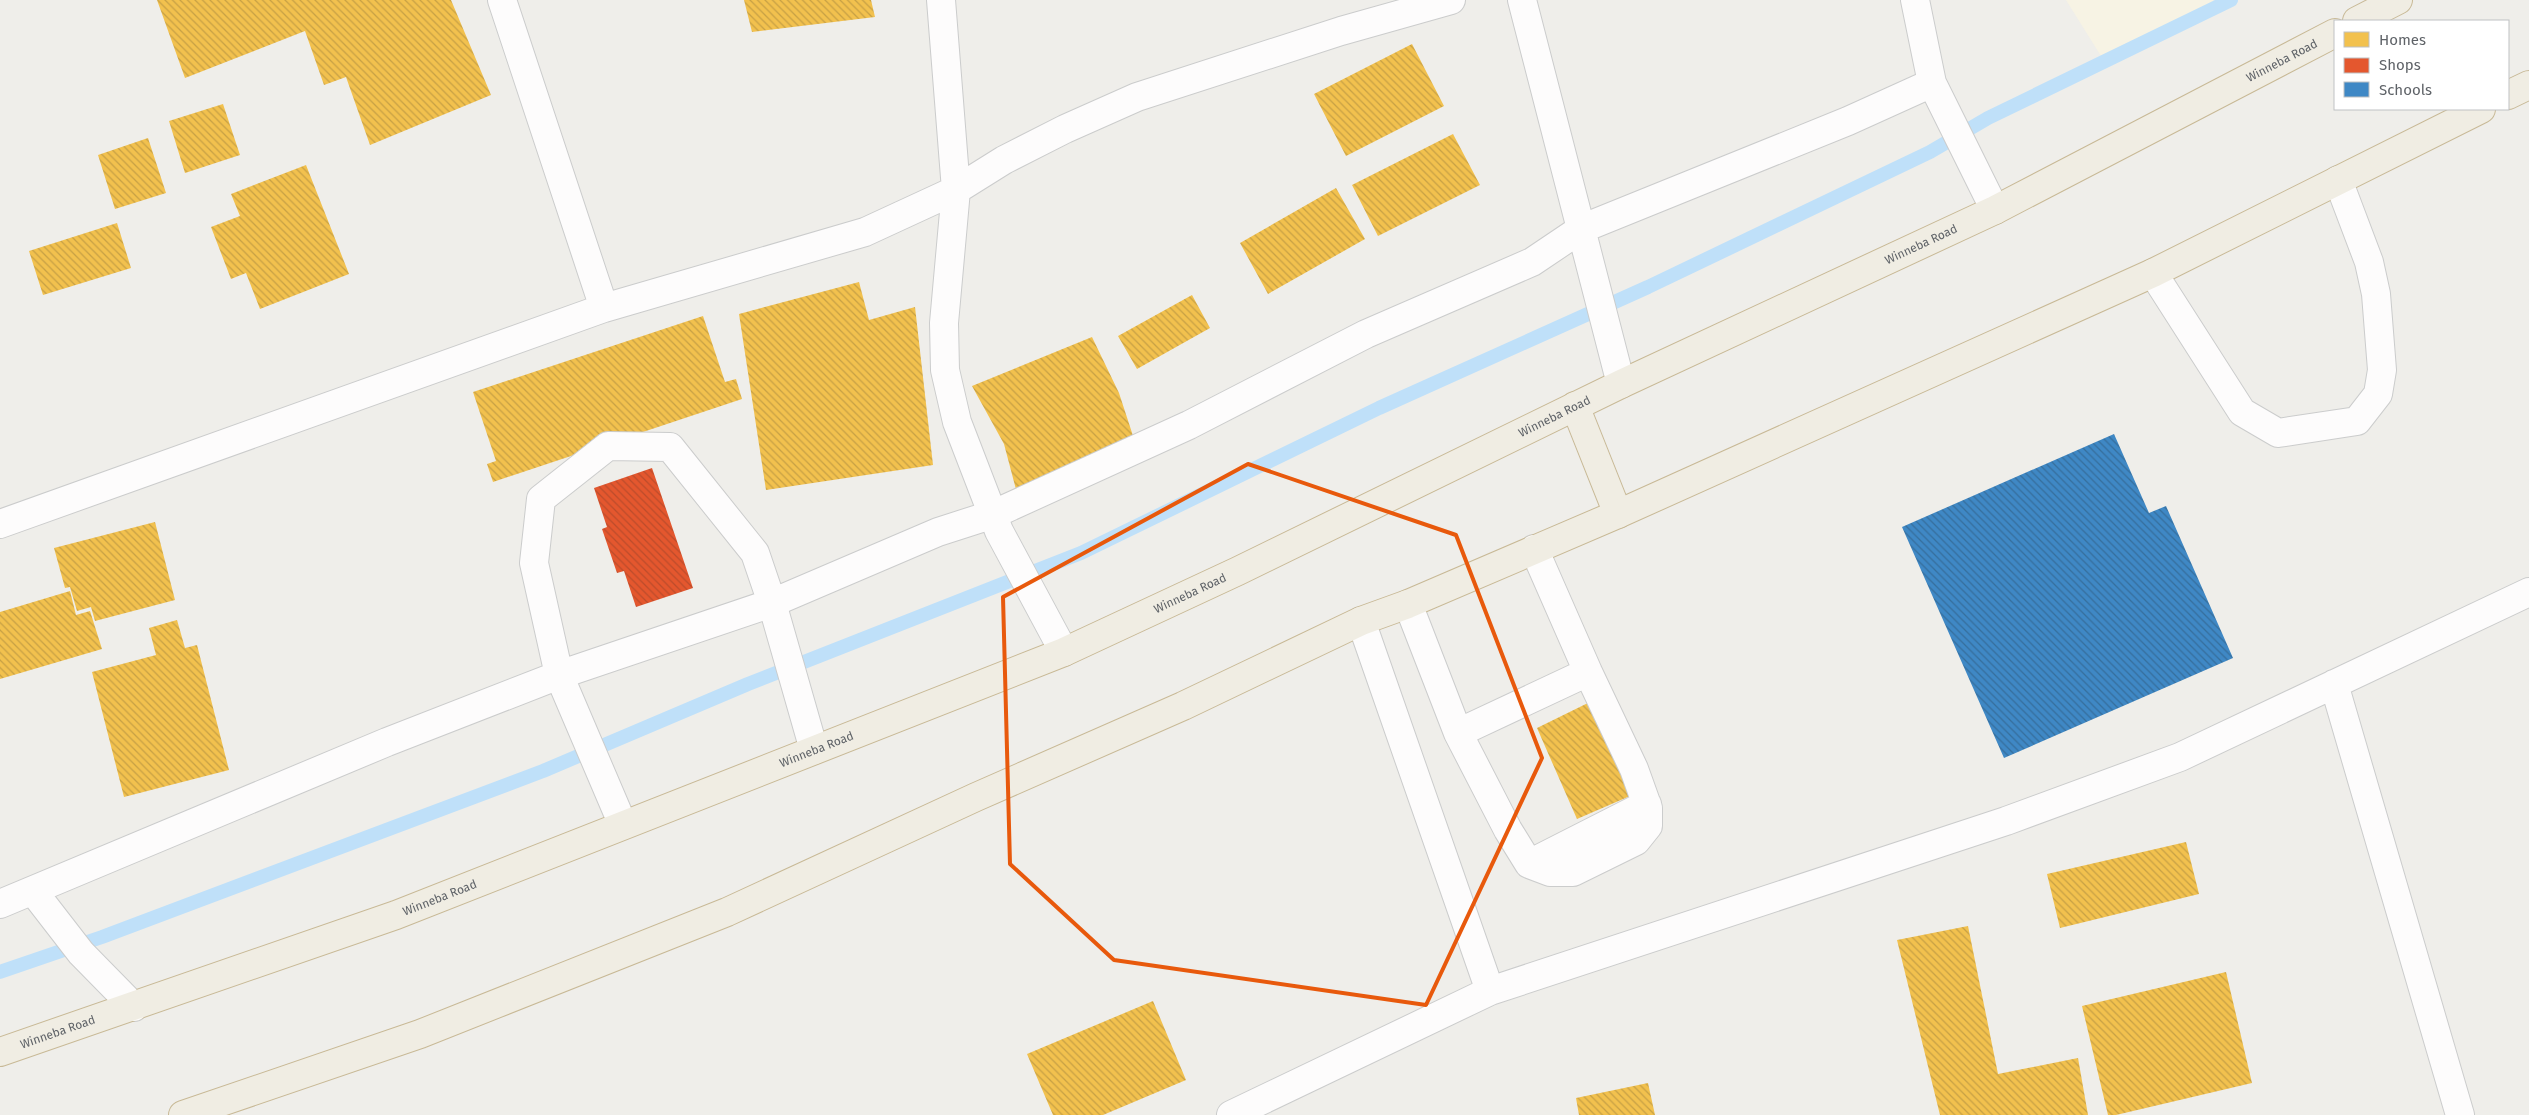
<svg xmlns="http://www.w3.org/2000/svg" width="2529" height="1115" viewBox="0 0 2529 1115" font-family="'Fira Sans',sans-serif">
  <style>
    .commercial { fill: #f7f3e4 }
    .homes { fill: url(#homes-back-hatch) }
    .shops { fill: url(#shops-back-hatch) }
    .schools { fill: url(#schools-back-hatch) }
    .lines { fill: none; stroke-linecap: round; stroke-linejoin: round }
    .stream { stroke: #bfe0f9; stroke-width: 14 }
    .minor-casing { stroke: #cbcccc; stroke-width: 30 }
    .highway-casing { stroke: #c8b996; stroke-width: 30 }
    .minor { stroke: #fdfcfc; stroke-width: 28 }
    .highway { stroke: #f0ede3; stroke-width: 28 }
    .marked { fill: none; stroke: #e8590c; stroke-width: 4; stroke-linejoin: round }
    .labels { text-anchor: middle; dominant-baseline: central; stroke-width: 5; stroke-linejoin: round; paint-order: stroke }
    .street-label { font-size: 12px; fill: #5f6368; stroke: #fff }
  </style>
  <defs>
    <pattern id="homes-back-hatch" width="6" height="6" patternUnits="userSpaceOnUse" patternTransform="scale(1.25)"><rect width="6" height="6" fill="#f2c14e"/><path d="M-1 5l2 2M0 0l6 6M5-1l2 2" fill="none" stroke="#c7a045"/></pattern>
    <pattern id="shops-back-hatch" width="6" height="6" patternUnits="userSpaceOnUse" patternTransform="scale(1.25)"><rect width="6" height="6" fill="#e4572e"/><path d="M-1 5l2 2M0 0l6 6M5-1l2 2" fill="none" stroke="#bc4c2b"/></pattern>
    <pattern id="schools-back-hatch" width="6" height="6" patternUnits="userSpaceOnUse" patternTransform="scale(1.25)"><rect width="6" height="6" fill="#3f88c5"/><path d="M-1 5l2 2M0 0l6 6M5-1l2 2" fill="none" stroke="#366e9c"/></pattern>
  </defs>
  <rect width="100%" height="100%" fill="#efeeea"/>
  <path class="commercial" d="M2066 0H2213V7L2101 56Z"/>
  <path class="homes" d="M157 0H451L491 95 370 145 346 77 324 85 305 31 185 78Z
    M744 0H871L875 17 752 32Z
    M1412 44 1444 106 1346 156 1314 94Z
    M223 104 240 155 185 173 169 121Z
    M1453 134 1480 185 1378 236 1352 185Z
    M148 138 166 193 115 209 98 155Z
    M306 165 349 274 260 309 246 273 231 279 211 227 240 216 231 194Z
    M1336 188 1365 239 1268 294 1240 243Z
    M117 223 131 268 43 295 29 251Z
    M859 282 869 320 915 307 933 465 766 490 739 314Z
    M1192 295 1210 328 1137 369 1118 336Z
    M703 316 725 382 736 379 742 399 493 482 487 464 496 461 473 392Z
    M1092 337 1119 393 1135 442 1018 497 1004 444 972 386Z
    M155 522 175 600 95 621 91 607 77 611 70 587 65 588 54 548Z
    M70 591 76 615 90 611 102 649 0 679V612Z
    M177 620 185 648 197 645 229 770 124 797 92 672 156 655 149 628Z
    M1594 700 1637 793 1577 819 1537 728Z
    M2186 842 2199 894 2060 928 2047 874Z
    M1968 926 1998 1074 2078 1058 2088 1115H1940L1897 940Z
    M2226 972 2252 1083 2116 1115H2108L2082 1006Z
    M1153 1001 1186 1080 1103 1115H1053L1027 1054Z
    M1648 1083 1655 1115H1579L1576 1098Z"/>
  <path class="shops" d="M652 468 693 588 636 607 624 571 617 573 602 529 607 527 594 488Z"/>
  <path class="schools" d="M2114 434 2149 513 2166 506 2233 658 2004 758 1902 527Z"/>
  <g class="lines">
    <path class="stream" d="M0 972 102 937 543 771 748 684 1081 553 1379 408 1648 287 1930 152 1988 118 2231 0"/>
    <g class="minor-casing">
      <path id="minor" d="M502 0 604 308
        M941 0 956 190 944 323 945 370 957 422 999 531 1064 652
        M1522 0 1621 384
        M1915 0 1932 83 1995 210
        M2153 273 2242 412 2278 433 2357 421 2378 394 2382 370 2376 294 2369 262 2338 180
        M0 524 604 308 865 232 956 190 1004 160 1065 129 1137 97 1341 31 1451 0
        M1408 604 1458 733 1508 830 1529 864 1550 872H1573L1636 841 1648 826V808L1634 769 1588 672 1534 549
        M1361 621 1490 991
        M2334 684 2460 1115
        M1458 733 1588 672
        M623 825 559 675 534 563 541 499 608 446 670 447 755 553 772 603 814 750
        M1529 864 1647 804
        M33 891 81 953 134 1007
        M0 904 387 742 559 675 772 603 938 532 994 514 1189 425 1366 334 1532 262 1581 229 1848 121 1932 83
        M1231 1115 1490 991 2006 821 2180 757 2529 592"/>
    </g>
    <g class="highway-casing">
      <g id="highway">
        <path d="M2357 21 2398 0"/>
        <path d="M2508 95 2529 85"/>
        <path d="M1575 406 1618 514"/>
        <path id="s1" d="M0 1052 396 915 1064 652 1238 571 1621 384 1995 210 2335 33"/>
        <path d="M183 1115 420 1034 727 912 976 797 1183 706 1361 621 1408 604 1618 514 2153 273 2481 109"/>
      </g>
    </g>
    <use href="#minor" class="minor"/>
    <use href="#highway" class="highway"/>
  </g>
  <path class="marked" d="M1248 464 1456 535 1542 758 1426 1005 1114 960 1010 864 1003 597Z"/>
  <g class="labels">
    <g class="street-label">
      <text stroke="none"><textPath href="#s1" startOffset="2491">Winneba Road</textPath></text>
      <text stroke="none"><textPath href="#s1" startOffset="2086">Winneba Road</textPath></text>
      <text stroke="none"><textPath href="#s1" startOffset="1681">Winneba Road</textPath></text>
      <text stroke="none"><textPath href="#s1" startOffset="1276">Winneba Road</textPath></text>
      <text stroke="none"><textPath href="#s1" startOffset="871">Winneba Road</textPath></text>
      <text stroke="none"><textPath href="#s1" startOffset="466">Winneba Road</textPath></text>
      <text stroke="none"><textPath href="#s1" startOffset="61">Winneba Road</textPath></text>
    </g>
  </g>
  <rect x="2334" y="20" width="175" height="90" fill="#ffffff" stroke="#bfc1c3"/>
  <rect x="2344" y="32" width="25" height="15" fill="#f2c14e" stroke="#bfc1c3"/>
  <text x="2379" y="45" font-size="15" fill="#5f6368">Homes</text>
  <rect x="2344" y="58" width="25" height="15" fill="#e4572e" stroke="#bfc1c3"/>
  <text x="2379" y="70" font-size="15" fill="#5f6368">Shops</text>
  <rect x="2344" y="82" width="25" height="15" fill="#3f88c5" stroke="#bfc1c3"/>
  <text x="2379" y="95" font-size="15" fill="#5f6368">Schools</text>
</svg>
